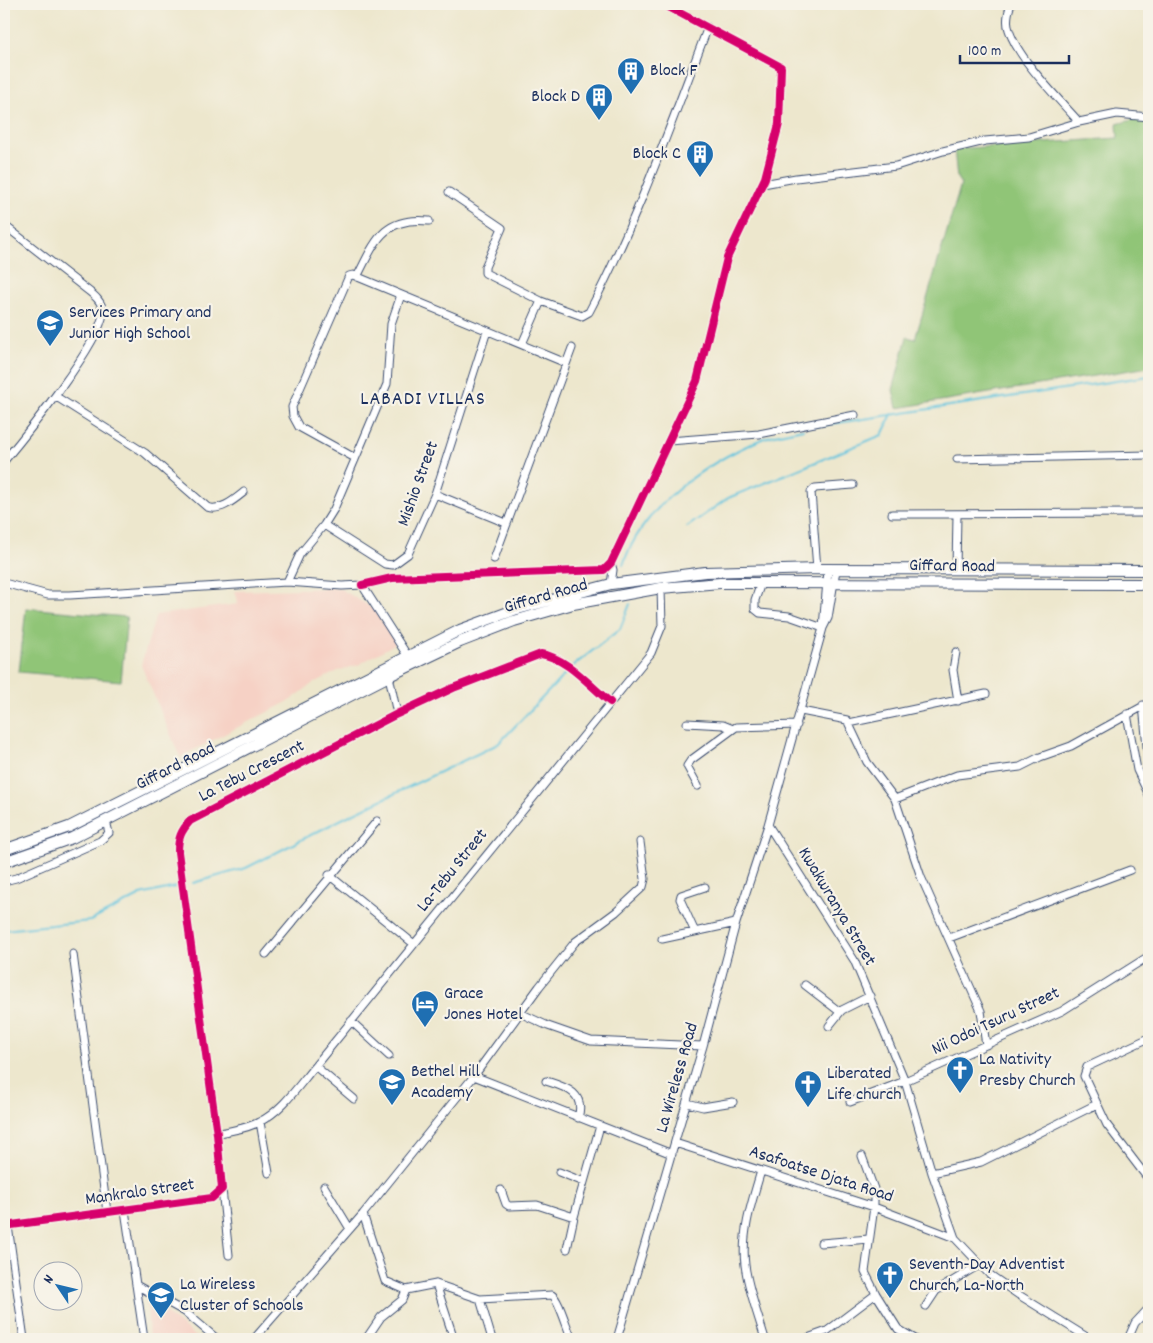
<svg xmlns="http://www.w3.org/2000/svg" width="1153" height="1343" viewBox="0 0 1153 1343" font-family="Dekko,sans-serif">
  <style>
    .built { fill: #f6d1c5 }
    .green { fill: #90c577; stroke: #567a6a }
    .lines { fill: none; stroke-linecap: round; stroke-linejoin: round }
    .stream { stroke: #60c4de; stroke-width: 2 }
    .minor-casing { stroke: #3a4b6f; stroke-width: 9 }
    .primary-casing { stroke: #3a4b6f; stroke-width: 12 }
    .minor { stroke: #fff; stroke-width: 7 }
    .primary { stroke: #fff; stroke-width: 10 }
    .cycleway-casing { stroke: #f7f3e8; stroke-width: 11 }
    .cycleway { stroke: #d6006c; stroke-width: 8 }
    .labels { text-anchor: middle; dominant-baseline: central; stroke-width: 4.5; stroke-linejoin: round; paint-order: stroke }
    .poi-label { font-size: 18px; fill: #1b2f5e; stroke: #f7f3e8; text-anchor: start }
    .street-label { font-size: 18px; fill: #1b2f5e; stroke: #f7f3e8 }
    .quarter-label { font-size: 20px; letter-spacing: 1px; fill: #1b2f5e; stroke: #f7f3e8 }
  </style>
  <rect width="100%" height="100%" fill="#f7f3e8"/>
  <filter id="ink" filterUnits="userSpaceOnUse"><feTurbulence type="fractalNoise" baseFrequency=".02" numOctaves="2"/><feDisplacementMap in="SourceGraphic" scale="10" xChannelSelector="R" yChannelSelector="G"/><feConvolveMatrix kernelMatrix="1 2 1 2 8 2 1 2 1" color-interpolation-filters="sRGB"/></filter>
  <filter id="wash" filterUnits="userSpaceOnUse"><feTurbulence type="fractalNoise" baseFrequency=".0096" numOctaves="4" result="noise"/><feDisplacementMap in="SourceGraphic" scale="20" xChannelSelector="R" yChannelSelector="G"/><feGaussianBlur stdDeviation="1.12" result="paint"/><feColorMatrix in="noise" values="0 0 0 0 0 0 0 0 0 0 0 0 0 0 0 0 0 1.4 0 .05"/><feComposite in="paint" operator="in"/></filter>
  <g filter="url(#wash)">
    <rect width="100%" height="100%" fill="#ede7cd"/>
    <path class="built" d="M339 588 374 609 396 643 358 665 340 670 312 684 291 700 180 757 141 665 156 615 238 604 234 591Z
      M147 1299 199 1339H149Z"/>
    <path class="green" d="M1143 117 1149 120V367L897 408 893 390 907 337 915 339 961 184 957 178 954 149 1118 138 1117 124Z
      M26 608 127 617 121 681 19 672Z"/>
    <g class="lines">
      <path class="stream" d="M817 426 1149 376
        M687 527 728 498 882 435 892 414
        M623 565C643 505 706 463 762 439 774 434 790 432 803 429
        M573 666 620 629 630 604
        M193 883 246 868 346 817 498 744 567 672
        M4 930 90 921 141 895 179 886"/>
    </g>
  </g>
  <g filter="url(#ink)">
    <g class="lines">
      <g class="minor-casing">
        <path id="minor" d="M1011 4C1008 12 1006 22 1009 30 1018 59 1058 98 1079 122
          M763 184 796 178 896 166 943 151 985 141 1029 137 1079 122 1117 114 1149 117
          M449 192 502 228 485 267V273L541 301
          M4 225 86 289C94 295 103 302 103 313 101 342 25 436 4 461
          M357 277C375 242 383 216 429 221
          M522 344 541 301 582 316 589 312C637 221 671 123 708 27
          M55 396 145 453 207 507C220 512 234 500 244 492
          M669 441 759 434 855 415
          M355 458 299 427 293 416 292 407 349 276 353 275 566 363
          M957 459 1149 455
          M435 494 506 523
          M892 514 1149 513
          M324 525 385 564 393 565 408 554 435 494 487 331
          M494 559 572 348
          M611 563 613 570 611 584
          M817 569 811 492 815 488 853 485
          M956 569 957 515
          M836 570 828 618 823 628 768 825 854 960 905 1081 932 1173 955 1238 990 1275 1019 1295 1090 1339
          M287 582 300 554 324 525 334 509 387 384 391 324 401 295
          M4 583 48 595H70L287 582 342 586 362 585 407 655
          M761 583 755 600V609L760 613 789 616 823 628
          M362 585 392 578 604 570 611 563 697 381 727 258 765 178 779 124 781 67 663 4
          M823 627 828 570
          M956 652 953 670 958 701
          M389 676 397 714
          M1143 705 1149 767
          M801 711 847 720 867 762 895 799 921 877 981 1011 986 1045
          M1127 714 1137 770 1149 795
          M687 723 723 725 733 729
          M849 723 986 694
          M698 786 687 766 691 760 736 727 797 725
          M895 799 957 775 1020 767 1040 757 1071 746 1149 703
          M329 875 414 944
          M4 881 16 878 100 841 109 833 106 821
          M695 932 680 899 681 895 705 887
          M949 938 1130 870
          M662 939 736 923
          M73 954 107 1212
          M266 954 377 821
          M805 985 840 1012
          M520 1013 548 1026 591 1041 703 1046
          M351 1021 389 1056
          M829 1026 842 1010 870 996
          M1149 1038 1087 1067 1084 1076 1107 1125 1149 1180
          M315 1066 354 1099
          M474 1076 672 1154
          M546 1081C565 1087 586 1092 578 1118
          M850 1102 905 1081 1062 1011 1149 956
          M687 1103 703 1107 733 1102
          M260 1122 269 1173
          M217 1134C231 1130 247 1129 259 1122 282 1111 299 1085 315 1066L651 653 662 626 661 588
          M675 1143 874 1207 955 1238
          M862 1156 874 1189V1207L865 1272 876 1294 898 1329 915 1339
          M761 1171C752 1201 741 1233 745 1265 748 1289 758 1315 765 1339
          M559 1172 584 1182
          M932 1173 981 1162 1097 1104
          M324 1186 350 1229
          M222 1189 229 1255
          M501 1190 506 1204 509 1206 537 1205 574 1217 600 1126
          M125 1210 144 1339
          M363 1214 385 1281 406 1290 436 1284 480 1299 552 1295C559 1299 567 1329 572 1339
          M4 1226 212 1198 222 1189 217 1134 178 852C178 838 181 831 190 821L397 714 453 688 541 654C567 658 590 686 610 702
          M8 1226 24 1339
          M821 1243 869 1239
          M567 1249 574 1217
          M436 1284 454 1339
          M136 1285 185 1312 217 1339
          M480 1299 492 1339
          M926 1306 936 1291 979 1265
          M254 1339 363 1214 474 1076 539 987 575 942 616 912 643 887 645 879 640 842
          M366 1339 381 1317 402 1300 406 1290
          M617 1339 703 1046 736 923 768 825
          M805 1339 827 1331 876 1294
          M1128 1339 1135 1323 1149 1308"/>
      </g>
      <g class="primary-casing">
        <path id="primary" d="M4 850 69 827 460 630 514 610 611 584 705 572 817 569 1149 570
          M4 862 72 838 389 676 460 642 514 621 573 604 661 588 720 583 1149 584"/>
      </g>
      <use href="#minor" class="minor"/>
      <use href="#primary" class="primary"/>
      <g class="cycleway-casing">
        <path id="cycleway" d="M362 585 392 578 604 570 611 563 697 381 727 258 765 178 779 124 781 67 663 4
          M4 1226 212 1198 222 1189 217 1134 178 852C178 838 181 831 190 821L397 714 453 688 541 654C567 658 590 686 610 702"/>
      </g>
      <use href="#cycleway" class="cycleway"/>
    </g>
  </g>
  <defs>
    <g id="building-pin" transform="scale(1.4375)"><path d="M0 17L-7.5 6A9.5 9.5 0 1 1 7.5 6Z" fill="#1f6fb2" stroke="#f7f3e8"/><path d="M-4-6H4V6H1V3H-1V6H-4ZM-2.5-4.3h1.7v1.8h-1.7ZM.8-4.3h1.7v1.8H.8ZM-2.5-1h1.7V.8h-1.7ZM.8-1h1.7V.8H.8Z" fill="#fff"/></g>
    <g id="school-pin" transform="scale(1.4375)"><path d="M0 17L-7.5 6A9.5 9.5 0 1 1 7.5 6Z" fill="#1f6fb2" stroke="#f7f3e8"/><path d="M0-5L7-2L0 1L-7-2ZM-4 1L0 2.5L4 1V4Q0 6-4 4Z" fill="#fff"/></g>
    <g id="hotel-pin" transform="scale(1.4375)"><path d="M0 17L-7.5 6A9.5 9.5 0 1 1 7.5 6Z" fill="#1f6fb2" stroke="#f7f3e8"/><path d="M-6-4.5h1.5V1H6V5H4.5V3h-9V5H-6ZM-4 0a1.8 1.8 0 1 1 3.6 0ZM.5 0V-2.5h3Q6-2.5 6 0Z" fill="#fff"/></g>
    <g id="church-pin" transform="scale(1.4375)"><path d="M0 17L-7.5 6A9.5 9.5 0 1 1 7.5 6Z" fill="#1f6fb2" stroke="#f7f3e8"/><path d="M-1.2-6h2.4v3.5h3.3v2.4h-3.3V6h-2.4V-.1h-3.3v-2.4h3.3Z" fill="#fff"/></g>
  </defs>
  <g fill-rule="evenodd">
    <use href="#building-pin" x="631" y="71"/>
    <use href="#building-pin" x="599" y="97"/>
    <use href="#building-pin" x="700" y="154"/>
    <use href="#school-pin" x="50" y="323"/>
    <use href="#hotel-pin" x="425" y="1004"/>
    <use href="#church-pin" x="960" y="1070"/>
    <use href="#school-pin" x="392" y="1082"/>
    <use href="#church-pin" x="808" y="1084"/>
    <use href="#church-pin" x="890" y="1275"/>
    <use href="#school-pin" x="161" y="1295"/>
  </g>
  <g class="labels">
    <g class="poi-label">
      <text x="650" y="71">Block F</text>
      <text x="580" y="97" text-anchor="end">Block D</text>
      <text x="681" y="154" text-anchor="end">Block C</text>
      <text x="69" y="313">Services Primary and<tspan x="69" dy="21">Junior High School</tspan></text>
      <text x="444" y="994">Grace<tspan x="444" dy="21">Jones Hotel</tspan></text>
      <text x="979" y="1060">La Nativity<tspan x="979" dy="21">Presby Church</tspan></text>
      <text x="411" y="1072">Bethel Hill<tspan x="411" dy="21">Academy</tspan></text>
      <text x="827" y="1074">Liberated<tspan x="827" dy="21">Life church</tspan></text>
      <text x="909" y="1265">Seventh-Day Adventist<tspan x="909" dy="21">Church, La-North</tspan></text>
      <text x="180" y="1285">La Wireless<tspan x="180" dy="21">Cluster of Schools</tspan></text>
    </g>
    <g class="street-label">
      <text transform="translate(419 484) rotate(-70)">Mishio Street</text>
      <text transform="translate(952 567) rotate(1)">Giffard Road</text>
      <text transform="translate(546 597) rotate(-16)">Giffard Road</text>
      <text transform="translate(176 767) rotate(-27)">Giffard Road</text>
      <text transform="translate(252 772) rotate(-27)">La Tebu Crescent</text>
      <text transform="translate(453 871) rotate(-51)">La-Tebu Street</text>
      <text transform="translate(836 907) rotate(59)">Kwakwranya Street</text>
      <text transform="translate(996 1022) rotate(-25)">Nii Odoi Tsuru Street</text>
      <text transform="translate(678 1078) rotate(-74)">La Wireless Road</text>
      <text transform="translate(821 1175) rotate(18)">Asafoatse Djata Road</text>
      <text transform="translate(140 1193) rotate(-8)">Mankralo Street</text>
    </g>
    <g class="quarter-label">
      <text x="423" y="400">LABADI VILLAS</text>
    </g>
  </g>
  <rect width="1153" height="1343" fill="none" stroke="#f7f3e8" stroke-width="20"/>
  <g transform="translate(58 1286) rotate(305)"><circle r="24" fill="#f7f3e8" stroke="#9fa5b1"/>
  <path d="M0-4L9 19L0 12L-9 19Z" fill="#1f6fb2"/>
  <text y="-8" font-size="14" font-weight="bold" text-anchor="middle" fill="#1b2f5e">N</text>
  </g>
  <path d="M960 55v8h109v-8" fill="none" stroke="#1b2f5e" stroke-width="2.5"/>
  <text x="968" y="55" font-size="15" fill="#1b2f5e" stroke="#f7f3e8" stroke-width="4" paint-order="stroke">100 m</text>
</svg>
